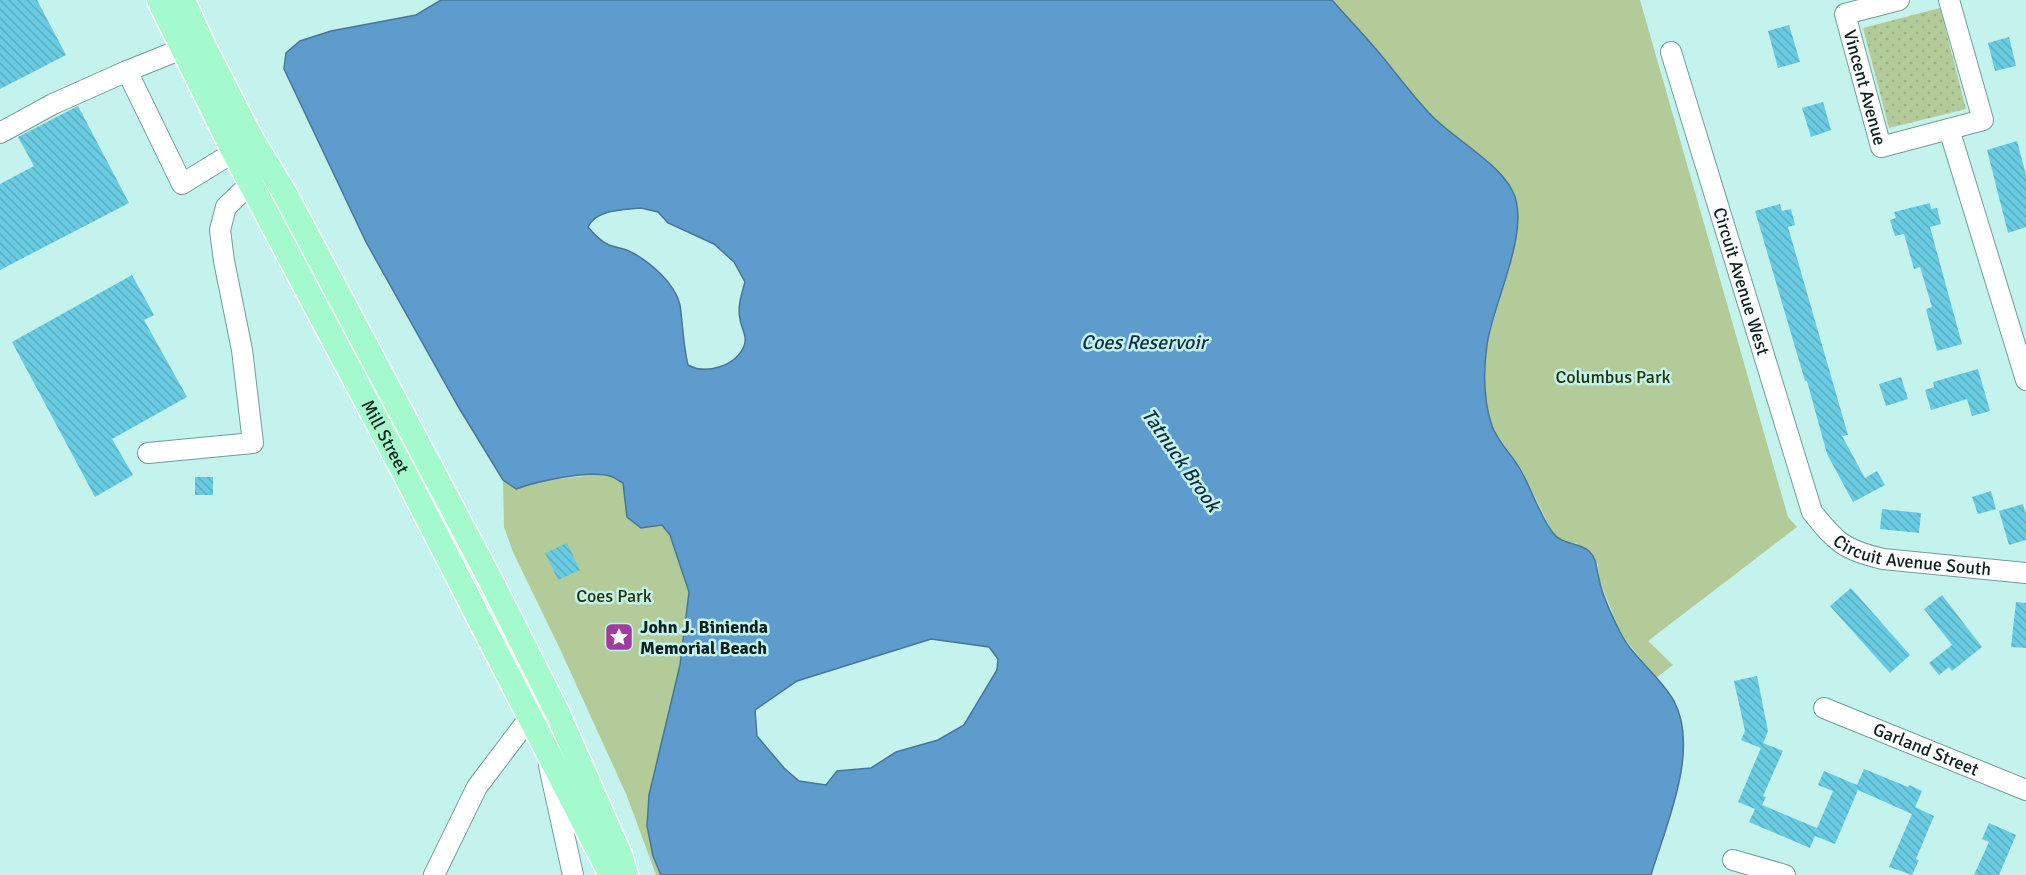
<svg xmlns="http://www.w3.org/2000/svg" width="2026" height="875" viewBox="0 0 2026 875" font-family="Signika,sans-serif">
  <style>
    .grass { fill: url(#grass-dots) }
    .green { fill: #b3cb98 }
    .water { fill: #5e9ccd; stroke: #467798; stroke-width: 1.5; fill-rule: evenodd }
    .building { fill: url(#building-back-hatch) }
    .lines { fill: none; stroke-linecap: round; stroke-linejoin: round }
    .minor-casing { stroke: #719d97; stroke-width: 22 }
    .major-casing { stroke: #fff; stroke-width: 27 }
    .minor { stroke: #fff; stroke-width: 20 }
    .major { stroke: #a4facd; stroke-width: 24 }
    .labels { text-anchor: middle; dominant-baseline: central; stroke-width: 5; stroke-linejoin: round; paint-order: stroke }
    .street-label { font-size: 18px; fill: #0e201e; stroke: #c4f2ec }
    .park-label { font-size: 18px; fill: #203200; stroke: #c4f2ec }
    .poi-label { font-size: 18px; font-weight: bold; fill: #0e201e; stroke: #c4f2ec; text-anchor: start }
    .water-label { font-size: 20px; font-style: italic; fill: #112d41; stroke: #c4f2ec }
  </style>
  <defs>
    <pattern id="grass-dots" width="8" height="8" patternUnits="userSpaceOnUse" patternTransform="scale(1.5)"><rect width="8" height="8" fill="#b3cb98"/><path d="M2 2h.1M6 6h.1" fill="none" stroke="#99ae83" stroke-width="1.8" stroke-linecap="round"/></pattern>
    <pattern id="building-back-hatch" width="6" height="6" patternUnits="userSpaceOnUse" patternTransform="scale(1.5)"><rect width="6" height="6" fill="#69cbe1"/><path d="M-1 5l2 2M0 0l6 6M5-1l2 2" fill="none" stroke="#5aaec1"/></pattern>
  </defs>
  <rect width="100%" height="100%" fill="#c4f2ec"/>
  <path class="grass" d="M1940 8 1966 109 1889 128 1863 28Z"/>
  <path class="green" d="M1332 0H1640L1788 517 1797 527 1648 641 1673 665 1656 678 1621 634 1599 579 1598 564 1576 543 1565 542 1554 535 1520 467 1493 429 1484 392 1487 343 1509 270 1517 231 1436 119 1412 95 1393 70Z
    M594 475 611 476 623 483 627 517 641 528 662 525 670 535 689 592 680 665 647 826 653 856 661 875H656L627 796 560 649 513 552 504 527 503 480 516 489 539 481Z"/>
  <path class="water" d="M441 0H1332C1352 23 1374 45 1393 70 1406 86 1418 102 1433 117 1455 139 1498 163 1512 190 1533 228 1492 305 1487 345 1483 373 1483 399 1492 426 1498 442 1512 455 1520 469 1531 488 1541 518 1553 533 1562 545 1579 542 1589 551 1598 560 1596 569 1599 579 1602 595 1613 618 1620 632 1633 658 1660 676 1674 701 1700 750 1666 825 1651 875H661L653 856 647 826 649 795 680 665 689 592 670 535 662 525 641 528 627 517 623 483C619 481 614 477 610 476 588 470 538 481 516 489L503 480 459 408 366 242 284 69 286 53 300 41 331 31 416 15ZM641 208 658 212 668 223 714 244 734 262 745 282C742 293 737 307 740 319 741 328 748 336 744 346 736 366 706 375 688 365 683 345 683 325 680 305 675 283 650 262 631 252 624 248 616 248 609 245 600 241 594 234 588 227 596 209 624 210 641 208ZM931 639 989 647 998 659 997 670 964 725 938 740 896 752 871 768 837 771 826 785 799 781 784 768 757 736 755 710 797 681Z"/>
  <path class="building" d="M0 0H37L66 55 0 89Z
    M1789 25 1800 62 1778 68 1768 31Z
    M2009 37 2016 66 1995 71 1988 43Z
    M1823 102 1831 130 1811 137 1802 108Z
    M78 106 129 203 0 270V184L34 166 18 137Z
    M2017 141 2026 175V227L2008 233 1987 150Z
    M1930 203 1931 209 1937 208 1941 224 1930 227 1962 344 1937 351 1926 309 1932 307 1920 267 1914 269 1904 234 1895 236 1890 220 1896 218 1894 212Z
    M1780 204 1782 211 1791 209 1795 225 1788 227 1848 435 1842 436 1865 478 1877 471 1885 485 1853 502 1827 454 1807 381H1805L1755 211Z
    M132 275 154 315 144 320 187 397 112 439 133 475 95 497 12 342Z
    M1978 369 1990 411 1972 416 1967 399 1931 410 1925 390 1934 387 1933 382Z
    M1901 377 1908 399 1886 406 1879 384Z
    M195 477H213V495H195Z
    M1991 491 1996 509 1978 514 1972 497Z
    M2023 504 2026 515V540L2009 545 1999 511Z
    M1882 509 1921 513 1919 533 1880 529Z
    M567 543 580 570 558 580 545 553Z
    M1851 588 1910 655 1890 673 1830 606Z
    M1942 595 1982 647 1952 671 1949 667 1939 675 1929 663 1952 645 1924 609Z
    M2016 602 2026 603V648L2011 647Z
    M1757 676 1768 731 1761 748 1741 740 1745 731 1734 681Z
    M1763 743 1783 751 1763 796 1766 797 1762 805 1817 828 1833 791 1818 785 1824 771 1857 785 1864 769 1908 787 1909 785 1922 791 1915 807 1934 816 1916 859 1919 860 1912 875 1889 867 1912 814 1858 790 1835 844 1815 836 1810 848 1749 822 1755 809 1738 802Z
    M1989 823 2016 835 1999 875H1974L1989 842 1982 839Z"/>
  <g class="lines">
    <g class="minor-casing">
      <g id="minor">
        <path id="s1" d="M1899 0 1845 14 1881 147 1983 120 1949 0"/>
        <path id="s2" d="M1671 52 1812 512C1836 542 1844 550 1883 559L2026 573"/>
        <path d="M127 71 182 184 234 152"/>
        <path d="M1949 129 2026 380"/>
        <path d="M0 133 53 104 127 71 182 49"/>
        <path d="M148 453 253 443 242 350 224 261 220 230 226 207 251 183"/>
        <path id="s3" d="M1824 708 2026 790"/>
        <path d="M549 766 573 875"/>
        <path d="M1733 860 1785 875"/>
        <path d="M434 875 477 787 530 717"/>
      </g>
    </g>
    <g class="major-casing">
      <g id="major">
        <path id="s4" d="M159 0 234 152 406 476 611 875"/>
        <path d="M183 0 204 47 251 138 284 192 492 583 558 714 620 855 626 875"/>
      </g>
    </g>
    <use href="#minor" class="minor"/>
    <use href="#major" class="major"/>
  </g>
  <defs>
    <g id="sight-square" transform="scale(1.5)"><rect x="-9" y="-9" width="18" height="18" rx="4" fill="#a23b9e" stroke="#c4f2ec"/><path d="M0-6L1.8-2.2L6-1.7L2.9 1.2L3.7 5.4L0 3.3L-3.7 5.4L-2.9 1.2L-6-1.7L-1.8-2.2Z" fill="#fff"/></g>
  </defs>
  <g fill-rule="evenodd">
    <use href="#sight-square" x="619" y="637"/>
  </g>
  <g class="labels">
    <g class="street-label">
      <text stroke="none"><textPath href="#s1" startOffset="132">Vincent Avenue</textPath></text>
      <text stroke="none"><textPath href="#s2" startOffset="240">Circuit Avenue West</textPath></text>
      <text stroke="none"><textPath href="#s4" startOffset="492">Mill Street</textPath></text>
      <text stroke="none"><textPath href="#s2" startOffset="597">Circuit Avenue South</textPath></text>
      <text stroke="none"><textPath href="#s3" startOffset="110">Garland Street</textPath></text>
    </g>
    <g class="park-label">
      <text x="1613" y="377">Columbus Park</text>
      <text x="614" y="596">Coes Park</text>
    </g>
    <g class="poi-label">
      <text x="640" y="627">John J. Binienda<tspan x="640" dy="21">Memorial Beach</tspan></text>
    </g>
    <g class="water-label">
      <text x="1144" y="342">Coes Reservoir</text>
      <text transform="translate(1181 460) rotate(55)">Tatnuck Brook</text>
    </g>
  </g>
</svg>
